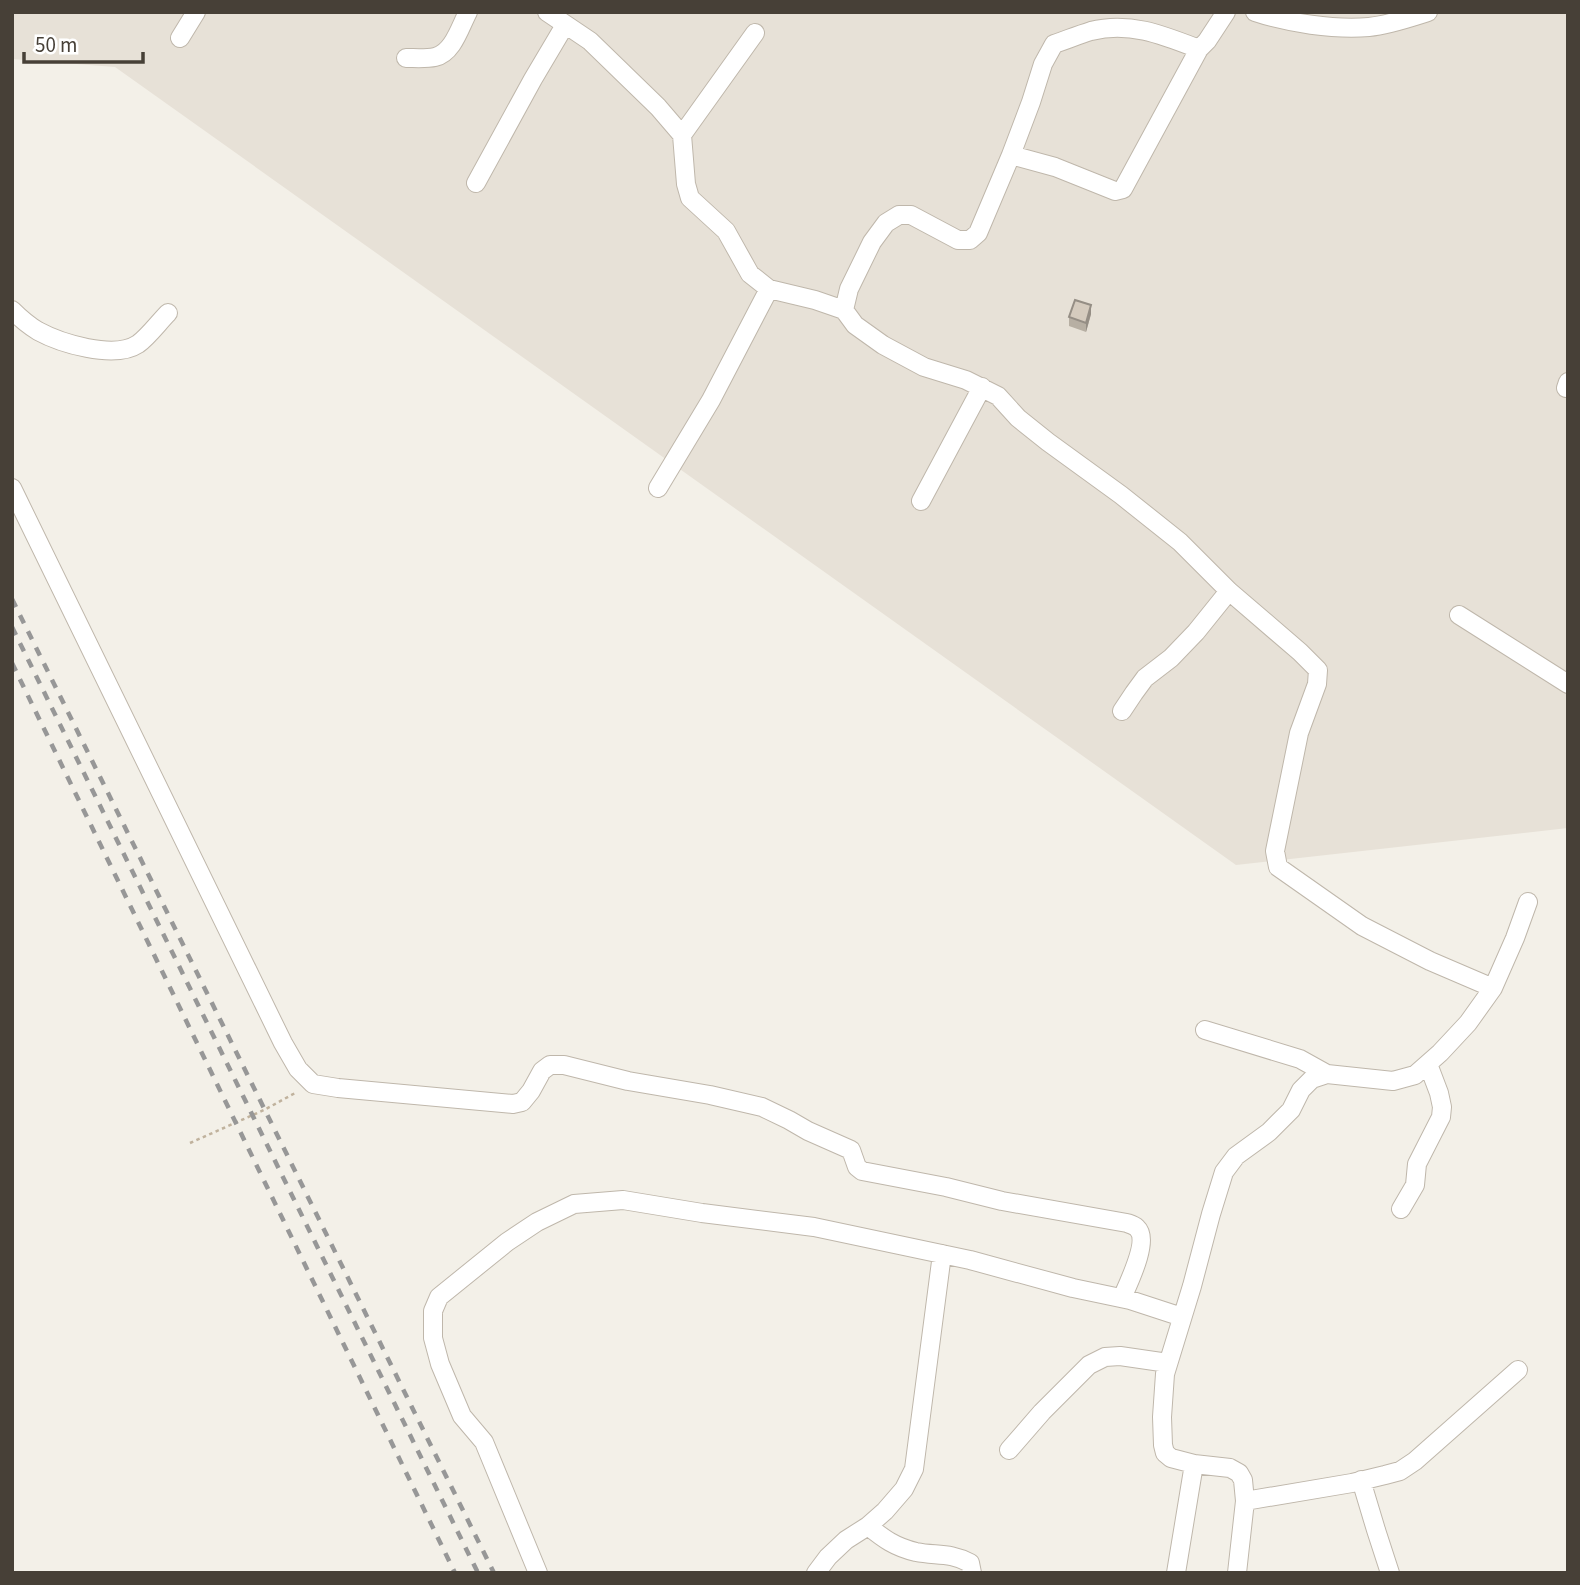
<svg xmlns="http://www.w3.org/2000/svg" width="1580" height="1585" viewBox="0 0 1580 1585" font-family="'Source Sans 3',sans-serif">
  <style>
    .residential { fill: #e7e1d7 }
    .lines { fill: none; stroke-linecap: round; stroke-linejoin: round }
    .minor-casing { stroke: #bfb7ab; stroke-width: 20 }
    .path { stroke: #c0b29d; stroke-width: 2.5; stroke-dasharray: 3.5 3.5; stroke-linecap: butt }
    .minor { stroke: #fff; stroke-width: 18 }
    .rail { stroke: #979797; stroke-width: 4.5; stroke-dasharray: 9 9; stroke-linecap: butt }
    .wall { fill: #b7afa3 }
    .shaded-wall { fill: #958e85 }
    .building { fill: #d5cbbe; stroke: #958e85; stroke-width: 2 }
  </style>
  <rect width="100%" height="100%" fill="#f3f0e8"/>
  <path class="residential" d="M12 12H1568V828L1236 865 115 67 12 59Z"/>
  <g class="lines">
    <g class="minor-casing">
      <path id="minor" d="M547 12 590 41 658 107 682 135 686 184 690 198 726 231 750 274 769 289 815 300 844 310
        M1226 12 1207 41 1199 49 1123 189 1115 191 1055 167 1011 155 978 233 970 240H958L911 215H899L886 223 872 242 849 289 844 310 855 325 883 345 924 367 966 380 998 396 1018 418 1048 442 1121 495 1180 542 1229 591 1300 652 1318 670 1317 684 1299 733 1275 851 1278 867 1362 926 1430 961 1493 988 1468 1023 1440 1053 1415 1075 1393 1081 1327 1074 1312 1079 1301 1090 1291 1110 1269 1132 1236 1156 1224 1172 1211 1214 1192 1286 1165 1374 1162 1417 1163 1445 1165 1453 1171 1458 1194 1464 1230 1468 1239 1473 1243 1480 1245 1501 1237 1573
        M1255 12C1288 23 1334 30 1369 27 1389 25 1409 18 1428 12
        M180 38 196 12
        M406 58C415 58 426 59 435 57 453 53 460 27 468 12
        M682 135 755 33
        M1011 155 1031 102 1043 64 1054 44C1066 40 1078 35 1091 31 1129 21 1163 35 1199 49
        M476 183 533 79 565 25
        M12 310C20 318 28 325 38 331 60 343 114 360 138 344 148 337 159 322 168 313
        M1566 388 1568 382
        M12 488 283 1043 298 1069 313 1084 338 1088 513 1104 522 1102 531 1091 542 1071 550 1065H564L628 1081 710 1095 762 1107 789 1120 808 1131 851 1150 857 1167 862 1171 946 1187 1002 1201 1127 1223C1130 1224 1134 1225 1137 1228 1150 1240 1128 1284 1122 1298
        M658 488 711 400 769 289
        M921 501 982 387
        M1459 615 1568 684
        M1122 711 1134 693 1145 678 1171 658 1196 632 1229 591
        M1493 988 1515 938 1528 902
        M1205 1030 1300 1059 1327 1074
        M1401 1209 1415 1185 1417 1164 1441 1117 1442 1107 1439 1093 1428 1064
        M1009 1450 1042 1412 1089 1365 1105 1357 1120 1356 1168 1363
        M1361 1480 1376 1530 1390 1573
        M1245 1501 1352 1483 1385 1475 1400 1471 1415 1461 1518 1370
        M868 1526C884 1539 895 1547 916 1552 936 1556 950 1552 970 1563L972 1573
        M538 1573 484 1442 462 1416 440 1364 433 1338V1311L439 1297 507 1242 537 1222 574 1204 623 1200 702 1213 814 1227 970 1260 1073 1288 1130 1300 1182 1317
        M816 1573 828 1557 846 1540 868 1526 885 1511 904 1489 914 1469 942 1254
        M1176 1573 1194 1464"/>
    </g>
    <path class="path" d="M190 1143 264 1110 297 1092"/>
    <use href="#minor" class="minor"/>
    <path class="rail" d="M12 599 494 1573
      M12 627 478 1573
      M12 663 455 1573"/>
  </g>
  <path class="wall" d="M1091 314 1086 332 1069 326V317Z"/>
  <path class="shaded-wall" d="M1091 305V314L1086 332V323Z"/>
  <path class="building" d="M1075 300 1091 305 1086 323 1069 317Z"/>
  <rect width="1580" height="1585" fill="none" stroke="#474037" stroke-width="28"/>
  <path d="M24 52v10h119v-10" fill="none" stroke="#474037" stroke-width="3.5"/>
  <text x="35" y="52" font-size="21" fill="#474037" stroke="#ffffff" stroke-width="5" paint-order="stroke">50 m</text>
</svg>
